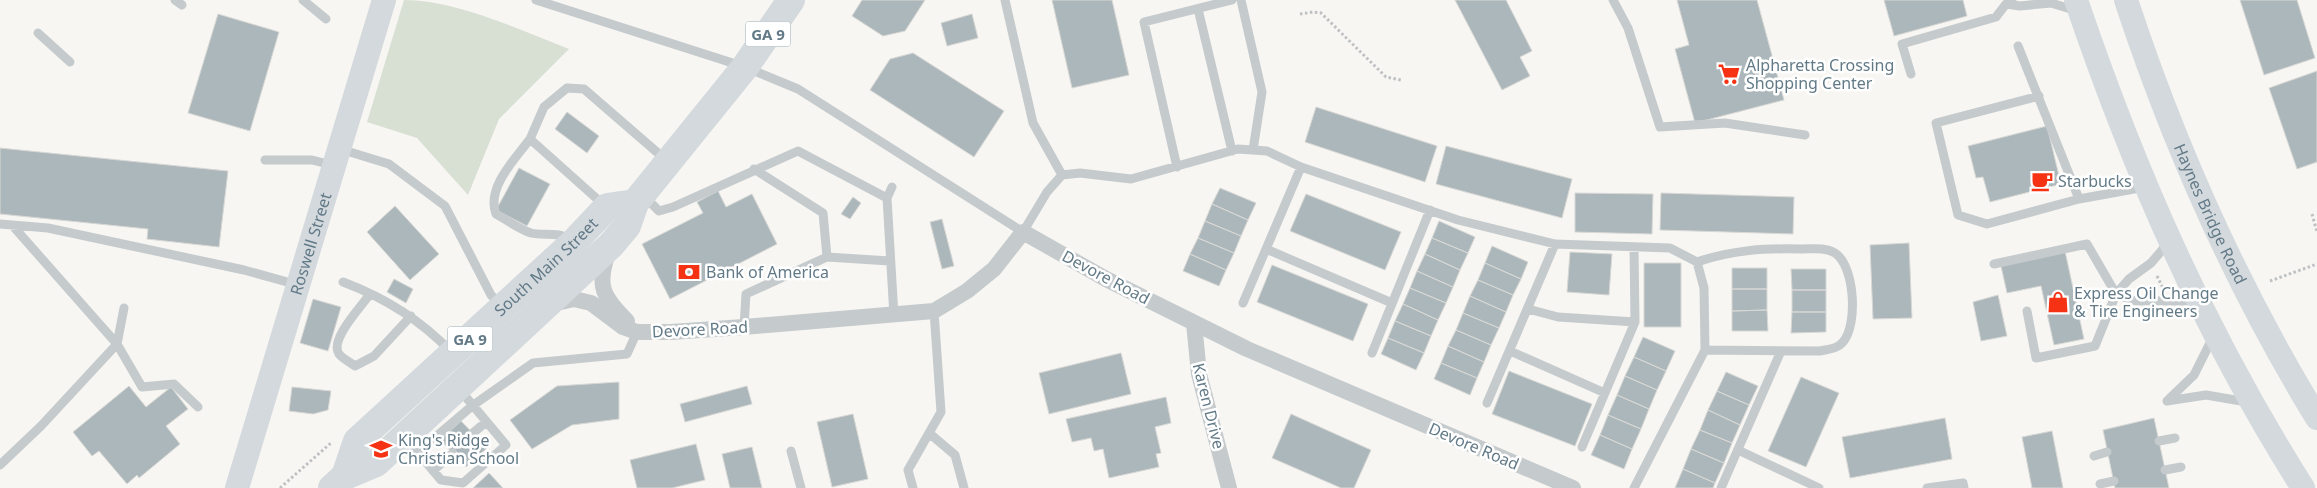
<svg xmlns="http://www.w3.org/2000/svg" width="2317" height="488" viewBox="0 0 2317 488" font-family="'Noto Sans',sans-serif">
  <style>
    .green { fill: #d8dfd3 }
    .building { fill: #acb7bb; stroke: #d8d8d5 }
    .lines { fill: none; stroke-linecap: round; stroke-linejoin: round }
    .path { stroke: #bec1c3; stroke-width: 3; stroke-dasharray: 2.5 2.5; stroke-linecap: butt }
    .lane { stroke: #c5cacd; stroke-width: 9 }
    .street { stroke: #c5cacd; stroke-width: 16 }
    .secondary { stroke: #d3d9dd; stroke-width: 24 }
    .highway { stroke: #d3d9dd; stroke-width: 28 }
    .labels { text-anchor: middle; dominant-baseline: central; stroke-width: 5; stroke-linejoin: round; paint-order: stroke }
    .shield { fill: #fff; stroke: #91a2ab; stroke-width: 1 }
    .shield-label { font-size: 15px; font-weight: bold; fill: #627a87 }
    .poi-label { font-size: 16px; fill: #627a87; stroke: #fff; text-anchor: start }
    .street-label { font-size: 16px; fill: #627a87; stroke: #fff }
  </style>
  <rect width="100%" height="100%" fill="#f7f6f2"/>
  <path class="green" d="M404 0C456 0 520 30 569 49L499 119 468 195 417 138 367 122Z"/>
  <path class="building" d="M862 0H925L905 31 883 36 852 16Z
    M1052 0H1112L1129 75 1072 88Z
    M1455 0H1506L1532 51 1520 57 1530 76 1502 90Z
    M1677 0H1757L1784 100 1695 123 1675 49 1689 45Z
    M1884 0H1963L1967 16 1894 36Z
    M2240 0H2297L2315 58 2264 75Z
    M218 14 279 32 250 131 188 113Z
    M972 14 978 38 947 46 941 23Z
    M913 53 1004 111 974 157 870 90 890 59Z
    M2317 71V162L2297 169 2269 88Z
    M1316 107 1437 146 1425 182 1305 142Z
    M567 112 599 136 587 153 555 129Z
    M2047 126 2061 184 1990 202 1983 177 1976 178 1968 146Z
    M1446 146 1572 179 1562 218 1436 184Z
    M0 148 228 171 219 247 147 239 148 229 0 214Z
    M519 168 550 184 527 226 496 210Z
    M1220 188 1256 203 1248 220 1212 204Z
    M718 191 726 207 752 194 777 244 670 299 642 244 703 213 697 202Z
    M1575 193 1653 194 1652 234 1575 232Z
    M1661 193 1794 197 1793 234 1660 230Z
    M1306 194 1401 232 1385 270 1290 231Z
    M853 197 861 203 850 219 841 214Z
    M1212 204 1248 220 1241 236 1205 221Z
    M395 206 439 254 410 280 367 232Z
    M942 219 954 266 942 269 930 222Z
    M1205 221 1241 236 1234 253 1198 238Z
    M1439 221 1475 237 1468 253 1432 238Z
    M1198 238 1234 253 1226 270 1190 254Z
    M1432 238 1468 253 1460 270 1425 254Z
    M1909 243 1912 318 1873 319 1870 245Z
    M1492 246 1528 262 1521 279 1485 263Z
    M2065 251 2084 339 2054 345 2041 286 2007 293 2001 266Z
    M1570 252 1612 254 1609 295 1567 292Z
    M1190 254 1226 270 1219 286 1183 271Z
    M1425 254 1460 270 1453 287 1417 271Z
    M1485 263 1521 279 1513 295 1478 280Z
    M1644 263H1681V327H1644Z
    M1272 265 1368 304 1353 341 1257 302Z
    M1732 268H1767V289H1732Z
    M1791 269H1826V290H1792Z
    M1417 271 1453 287 1446 303 1410 288Z
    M394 279 413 289 406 303 387 292Z
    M1478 280 1513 295 1506 312 1470 296Z
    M1410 288 1446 303 1438 320 1403 304Z
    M1732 289H1767V310L1732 311Z
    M1792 290H1826V312H1792Z
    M1998 295 2007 336 1981 341 1973 302Z
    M1470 296 1506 312 1499 328 1463 313Z
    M313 299 341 307 328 351 300 343Z
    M1403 304 1438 320 1431 336 1395 321Z
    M1767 310 1768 331H1732V311Z
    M1792 312H1826V332L1791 333Z
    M1463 313 1499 328 1491 345 1456 330Z
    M1395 321 1431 336 1424 353 1388 338Z
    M1456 330 1491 345 1484 362 1448 346Z
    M1643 337 1675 351 1666 371 1634 357Z
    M1388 338 1424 353 1416 370 1381 354Z
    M1448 346 1484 362 1477 378 1441 363Z
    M1121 353 1131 394 1049 414 1039 373Z
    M1634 357 1666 371 1657 390 1625 376Z
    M1441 363 1477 378 1470 395 1434 379Z
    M1509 371 1592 404 1575 446 1492 414Z
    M1726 372 1758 386 1749 405 1717 391Z
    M1625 376 1657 390 1649 409 1617 395Z
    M1801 377 1839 393 1806 467 1768 451Z
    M619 382V419L572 425 532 449 510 420 557 386Z
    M129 386 146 407 171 387 188 409 166 426 180 444 139 478 137 475 127 484 99 451 92 456 73 432Z
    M747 386 752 404 685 422 680 404Z
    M292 387 331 391 328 410 313 414 289 411Z
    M1717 391 1749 405 1740 425 1708 410Z
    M1617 395 1649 409 1641 429 1608 415Z
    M1166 397 1171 423 1155 427 1161 453 1156 454 1159 467 1109 478 1103 449 1094 451 1091 438 1072 442 1066 419Z
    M1708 410 1740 425 1732 443 1700 430Z
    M853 414 868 479 832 487 817 422Z
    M1291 414 1371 450 1354 488H1341L1272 458Z
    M1608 415 1641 429 1632 449 1600 435Z
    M1945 418 1952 459 1850 478 1842 437Z
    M2154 418 2169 488H2115L2103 430Z
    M461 421 487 448 466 467 440 440Z
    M1700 430 1732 443 1724 463 1691 449Z
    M2052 431 2063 488H2032L2022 437Z
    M1600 435 1632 449 1624 469 1591 455Z
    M696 444 705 480 672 488H637L630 460Z
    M752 447 762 488H730L722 454Z
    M1691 449 1724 463 1715 483 1683 469Z
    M1683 469 1715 483 1713 488H1675Z
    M489 473 503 488H473Z"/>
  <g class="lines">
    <path class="path" d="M1300 14 1313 12 1321 13 1386 77 1401 80
      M2312 214 2317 232
      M2157 276 2163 288
      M2270 281 2317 264
      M280 488 332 442"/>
    <path class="lane" d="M175 0 182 5
      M303 0 326 19
      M536 0 745 67 798 89 1023 232 1047 192 1062 175 1080 173 1131 179 1238 149 1267 151 1301 167 1458 220 1555 244 1670 248 1697 262 1704 288 1705 350 1634 488
      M1005 0 1033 123 1062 175
      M1241 0 1262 92 1253 150
      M1613 0 1628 28 1660 127 1725 123 1805 135
      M2006 4 2020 6 2051 3 2077 11
      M1198 9 1232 151
      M38 33 70 62
      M2018 46 2079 199 2145 187
      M1911 74 1902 44 1996 17 2006 4 2012 0
      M2039 96 1936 123 1958 215 1987 224 2079 199
      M530 139 544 107 567 88 584 89 666 160
      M340 149 389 164 445 206 491 295 500 304
      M265 160H312L332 165
      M1177 167 1144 22 1232 0
      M892 187 887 198 894 316
      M645 197 659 211 673 207 798 151 887 198
      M0 224 48 228 244 270 298 285
      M12 225 117 344 142 387 174 384 198 407
      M570 240C560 231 543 236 531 233 519 229 507 220 496 214 486 188 515 159 530 139L605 206
      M2169 242 2151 263 2129 279 2116 294 2135 301H2197
      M1266 249 1392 303
      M827 257 890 261
      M1697 262C1732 250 1765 248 1802 249 1813 249 1825 247 1835 253 1855 266 1858 325 1843 342 1837 349 1829 349 1820 351L1705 350
      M1994 264 2087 244 2116 294 2095 346 2036 358 2027 311
      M343 282C383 297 421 320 451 352
      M370 294C361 307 329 340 339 354 343 359 350 362 355 366L374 356 411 316
      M1243 303 1301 167
      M1528 309 1558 317 1635 322
      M744 327 746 294 827 257 823 213 754 169
      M1510 351 1605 393
      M1372 353 1430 210
      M2169 399 2194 375 2213 337
      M2167 401 2206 395 2247 402
      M1487 403 1555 244
      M473 433 486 422
      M929 433 955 455 964 488
      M2159 441 2175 438
      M1582 447 1635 322 1634 248
      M415 449 441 480 463 483 506 445 460 390
      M1738 450 1819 488
      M791 451 801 488
      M418 452 472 406 533 363 627 354 637 332
      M2094 456 2107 452
      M0 465 41 426 117 344 124 308
      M2165 470 2181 467
      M433 471 453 453
      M2100 484 2114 481
      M913 488 908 470 941 412 934 311
      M1721 488 1781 351
      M1927 488 1963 483 1964 488"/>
    <path class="street" d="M608 253C596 287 603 296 627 321
      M552 304 574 299 591 303 623 327 637 332H671L744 327 934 311 967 291 994 269 1023 232 1106 279 1247 349 1573 488
      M1194 323 1199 374 1229 488"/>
    <g class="secondary">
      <path d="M2076 0C2135 174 2205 333 2303 488"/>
      <path id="s1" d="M2126 0C2174 146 2237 287 2317 418"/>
      <path id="s2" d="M237 488 384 0"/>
    </g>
    <g class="highway">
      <path id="s3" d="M345 476 357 441 573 243 607 207 635 203"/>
      <path d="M332 488 345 476 376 463 611 245 627 226 635 203 745 67 791 0"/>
    </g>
  </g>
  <defs>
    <g id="supermarket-bare" transform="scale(1.725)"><path d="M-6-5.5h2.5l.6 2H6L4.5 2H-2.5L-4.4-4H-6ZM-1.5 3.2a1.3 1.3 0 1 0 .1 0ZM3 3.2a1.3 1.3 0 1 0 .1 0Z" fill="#f53314" stroke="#fff" stroke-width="2.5" paint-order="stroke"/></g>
    <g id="cafe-bare" transform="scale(1.725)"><path d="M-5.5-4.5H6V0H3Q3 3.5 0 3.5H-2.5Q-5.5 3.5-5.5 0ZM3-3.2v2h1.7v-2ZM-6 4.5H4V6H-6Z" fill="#f53314" stroke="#fff" stroke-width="2.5" paint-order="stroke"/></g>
    <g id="bank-bare" transform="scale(1.725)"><path d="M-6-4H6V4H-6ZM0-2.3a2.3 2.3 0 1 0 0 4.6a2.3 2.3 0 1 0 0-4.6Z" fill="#f53314" stroke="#fff" stroke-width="2.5" paint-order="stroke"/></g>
    <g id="shop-bare" transform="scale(1.725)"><path d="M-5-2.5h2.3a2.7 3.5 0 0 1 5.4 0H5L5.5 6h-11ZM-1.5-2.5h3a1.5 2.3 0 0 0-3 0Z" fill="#f53314" stroke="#fff" stroke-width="2.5" paint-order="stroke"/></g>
    <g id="school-bare" transform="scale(1.725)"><path d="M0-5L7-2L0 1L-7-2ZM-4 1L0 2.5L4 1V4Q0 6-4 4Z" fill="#f53314" stroke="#fff" stroke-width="2.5" paint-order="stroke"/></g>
  </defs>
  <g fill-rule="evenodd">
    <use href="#supermarket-bare" x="1729" y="74"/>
    <use href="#cafe-bare" x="2042" y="181"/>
    <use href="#bank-bare" x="689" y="272"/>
    <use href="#shop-bare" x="2058" y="302"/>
    <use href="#school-bare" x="381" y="449"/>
  </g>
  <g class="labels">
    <g class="shield">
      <rect x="745.5" y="21.5" width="45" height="25" rx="4"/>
      <rect x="447.5" y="326.5" width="45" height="25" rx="4"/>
    </g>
    <g class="shield-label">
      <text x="768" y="34">GA 9</text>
      <text x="470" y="339">GA 9</text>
    </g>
    <g class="poi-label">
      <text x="1746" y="65">Alpharetta Crossing<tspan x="1746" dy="18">Shopping Center</tspan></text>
      <text x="2058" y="181">Starbucks</text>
      <text x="706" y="272">Bank of America</text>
      <text x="2074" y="293">Express Oil Change<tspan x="2074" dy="18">&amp; Tire Engineers</tspan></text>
      <text x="398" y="440">King's Ridge<tspan x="398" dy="18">Christian School</tspan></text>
    </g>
    <g class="street-label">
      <text stroke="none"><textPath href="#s1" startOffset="230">Haynes Bridge Road</textPath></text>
      <text stroke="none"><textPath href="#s2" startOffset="255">Roswell Street</textPath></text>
      <text stroke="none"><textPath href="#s3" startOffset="294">South Main Street</textPath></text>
      <text transform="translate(1106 277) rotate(28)">Devore Road</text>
      <text transform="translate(700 329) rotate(-3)">Devore Road</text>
      <text transform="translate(1209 406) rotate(76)">Karen Drive</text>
      <text transform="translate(1474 446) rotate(23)">Devore Road</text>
    </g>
  </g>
</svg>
